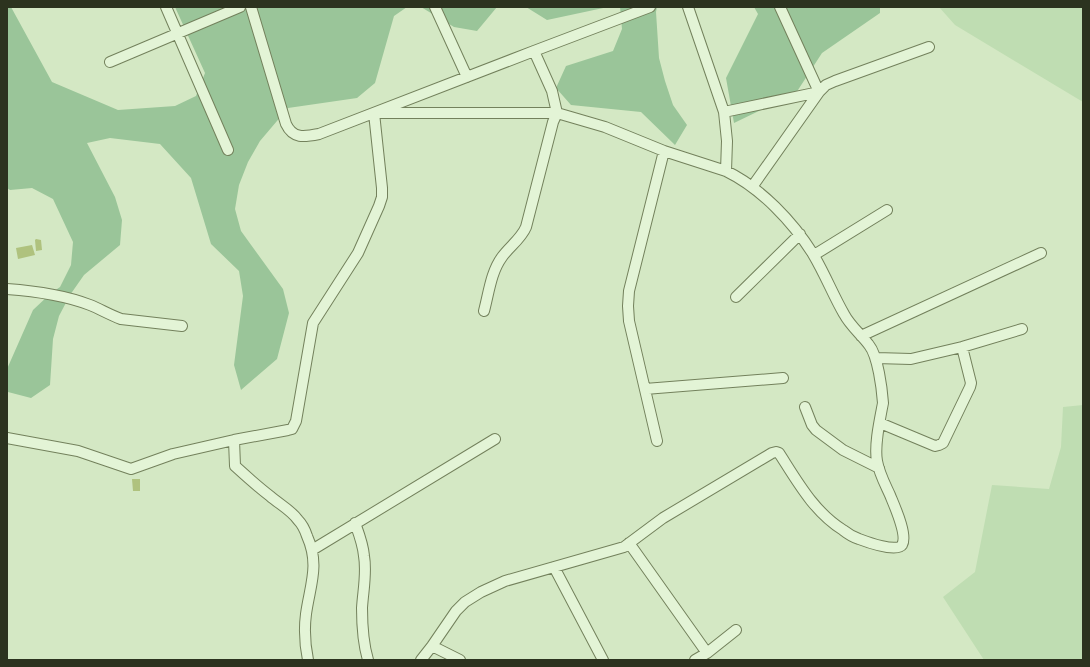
<svg xmlns="http://www.w3.org/2000/svg" width="1090" height="667" viewBox="0 0 1090 667" font-family="Bitter,serif">
  <style>
    .farmland { fill: #bfddb2 }
    .green { fill: #9ac599 }
    .building { fill: #afc27e }
    .lines { fill: none; stroke-linecap: round; stroke-linejoin: round }
    .minor-casing { stroke: #73815c; stroke-width: 12 }
    .minor { stroke: #e3f4d6; stroke-width: 10 }
  </style>
  <rect width="100%" height="100%" fill="#d4e8c4"/>
  <path class="farmland" d="M939 7H1083V102L955 25Z
    M1083 405V660H984L943 597 975 572 992 485 1049 489 1061 447 1063 407Z"/>
  <path class="green" d="M7 7H11L52 82 118 110 175 106 196 96 205 73 175 7H407L394 16 375 83 357 98 288 108 260 141 248 162 239 185 235 209 241 231 283 289 289 313 277 359 241 390 234 365 243 296 239 271 211 244 191 178 160 144 110 138 87 143 115 197 122 220 120 245 84 275 70 295 59 316 53 339 50 385 31 398 8 392 7 369 33 310 50 294 60 287 71 265 73 242 53 199 32 188 10 190 7 188Z
    M421 7H497L477 31 454 27Z
    M526 7H608L547 20Z
    M620 7H657L656 12 659 58 665 81 673 105 687 125 675 145 641 112 571 105 556 88 566 66 613 51 622 29Z
    M754 7H880V13L822 53 796 93 734 123 726 78 758 14Z"/>
  <path class="building" d="M36 239 41 240 42 250 36 251 35 240Z
    M32 245 35 255 18 259 16 248Z
    M132 479H140V491H133Z"/>
  <g class="lines">
    <g class="minor-casing">
      <path id="minor" d="M166 7 228 150
        M251 7 286 124C293 139 304 137 319 134L534 51 650 7
        M435 7 467 77
        M688 7 724 112 727 141 726 171
        M110 62 240 7
        M724 112 819 92 780 7
        M752 187 819 92 826 85 835 81 929 47
        M814 255 887 210
        M7 289C35 291 64 295 90 305 100 309 110 315 121 319L182 326
        M736 297 800 234
        M484 311C489 292 491 272 502 257 509 247 521 239 526 227L553 122 557 113 552 91 534 51
        M861 336 1041 253
        M876 358 911 359 962 347 1022 329
        M645 389 783 378
        M805 407 812 425 816 430 843 450 879 468
        M880 423 935 446 939 445 943 443 970 387 971 383 962 347
        M7 438 78 451 131 469 173 454 234 440 288 430 292 429 296 421 313 323 358 253 379 206 382 197V188L374 113H557L605 127 664 151 726 171C761 188 793 222 813 254 825 274 833 295 844 314 851 327 861 334 869 345 878 356 882 389 883 403 880 419 874 445 877 461 879 473 885 484 890 495 894 505 908 535 902 545 897 553 867 542 859 539 853 537 848 534 843 530 814 512 797 481 779 453L776 452 772 453 663 518 624 547 505 581 481 592 465 602 456 611 432 646 421 660
        M234 440 235 466C246 476 258 487 270 496 279 504 291 510 298 520 302 524 305 530 307 536 320 565 310 585 306 614 304 629 305 645 308 660
        M657 441 629 321 628 306 629 291 664 151
        M355 523C359 534 363 544 364 556 367 573 363 591 362 608 362 626 363 643 368 660
        M629 543 707 653
        M312 550 495 439
        M554 567 603 660
        M432 646 460 660
        M695 660 707 653 736 630"/>
    </g>
    <use href="#minor" class="minor"/>
  </g>
  <rect width="1090" height="667" fill="none" stroke="#2c331f" stroke-width="16"/>
</svg>
